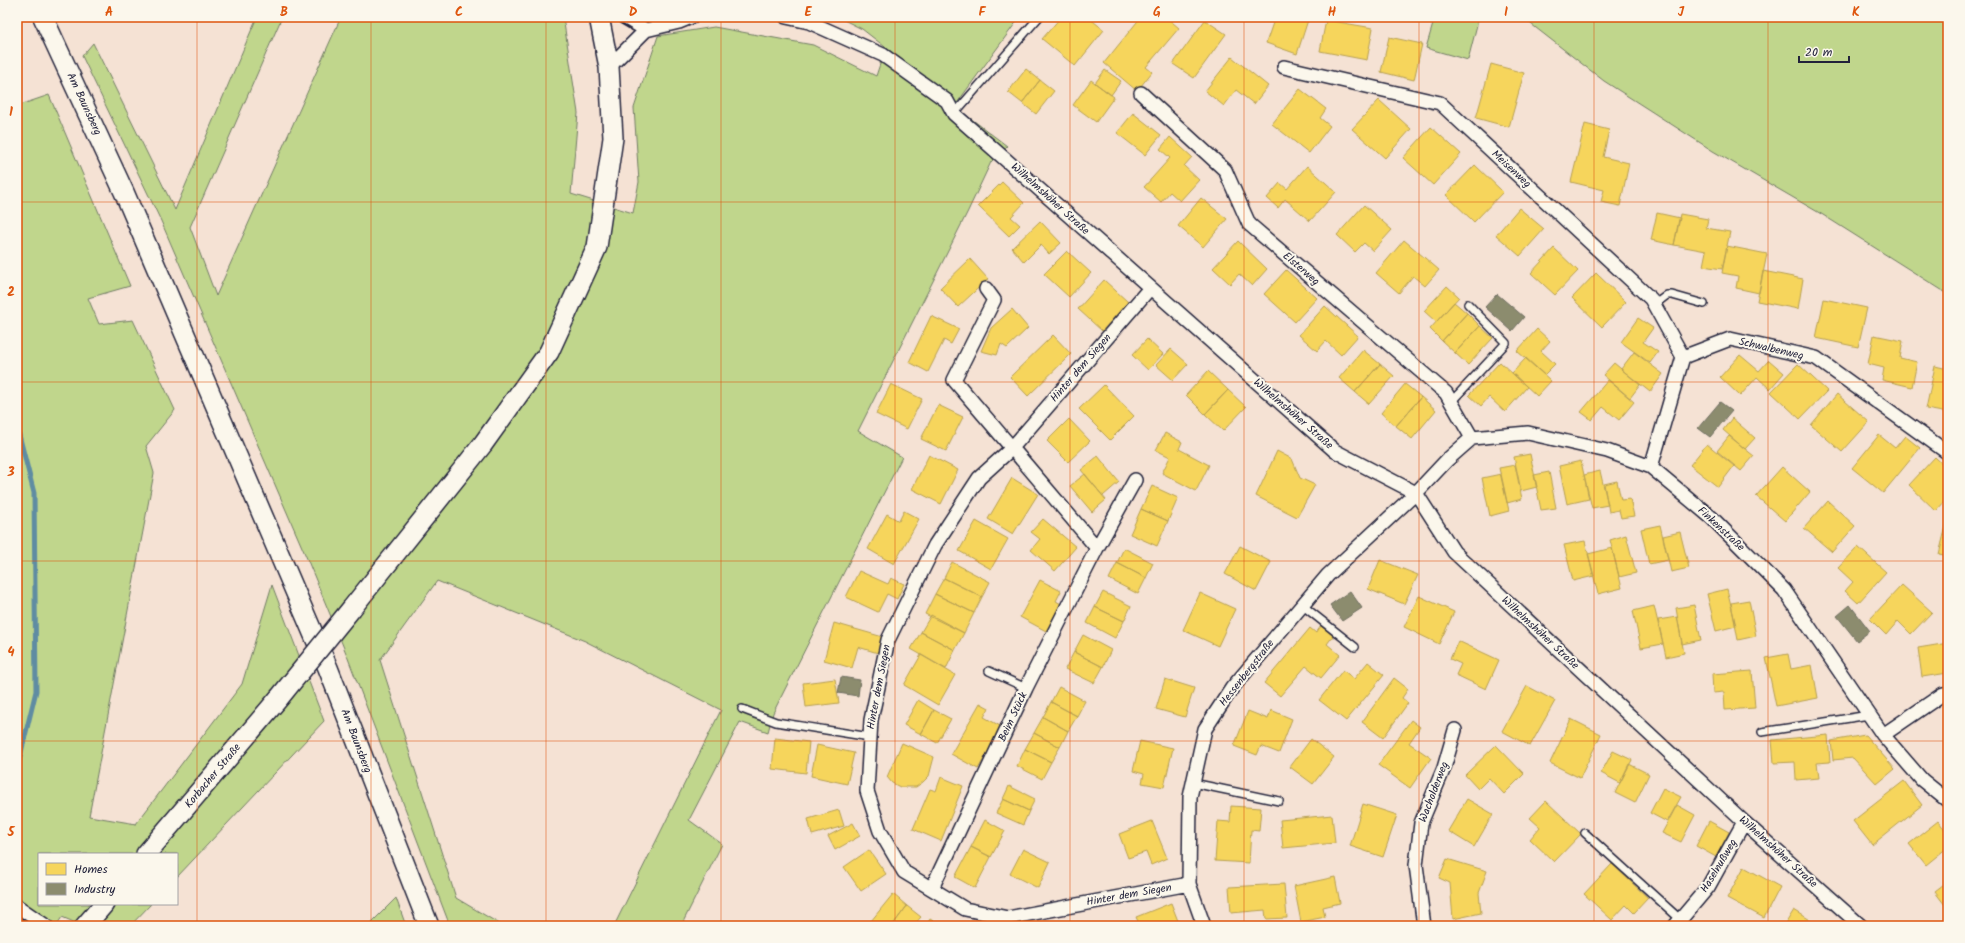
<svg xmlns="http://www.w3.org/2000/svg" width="1965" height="943" viewBox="0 0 1965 943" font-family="Kalam,sans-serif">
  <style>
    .green { fill: #c0d68c; stroke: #717c64 }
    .homes { fill: #f6d55c; stroke: #b69f52 }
    .industry { fill: #8c8c6e; stroke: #6c6c5f }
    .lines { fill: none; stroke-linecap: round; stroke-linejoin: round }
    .stream { stroke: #5e8ca2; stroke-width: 5 }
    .lane-casing { stroke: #22223b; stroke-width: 10 }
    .street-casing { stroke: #22223b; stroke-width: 16 }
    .secondary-casing { stroke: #22223b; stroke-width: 22 }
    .lane { stroke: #fbf7ec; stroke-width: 7 }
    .street { stroke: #fbf7ec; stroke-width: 13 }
    .secondary { stroke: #fbf7ec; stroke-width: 19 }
    .secondary-bridge-casing { stroke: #22223b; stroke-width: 22; stroke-linecap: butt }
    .secondary-bridge { stroke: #fbf7ec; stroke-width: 19 }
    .grid { fill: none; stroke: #de560e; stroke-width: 1; stroke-opacity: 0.55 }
    .labels { text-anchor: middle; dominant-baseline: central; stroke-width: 4; stroke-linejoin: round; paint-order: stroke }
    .street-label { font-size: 11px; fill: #22223b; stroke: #fbf7ec }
    .neatline { fill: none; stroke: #de560e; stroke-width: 1.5 }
    .grid-label { font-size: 13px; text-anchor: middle; font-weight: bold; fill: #de560e }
  </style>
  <rect width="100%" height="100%" fill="#f5e2d4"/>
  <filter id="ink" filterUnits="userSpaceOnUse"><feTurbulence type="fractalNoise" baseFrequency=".025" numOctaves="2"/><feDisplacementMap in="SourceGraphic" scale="8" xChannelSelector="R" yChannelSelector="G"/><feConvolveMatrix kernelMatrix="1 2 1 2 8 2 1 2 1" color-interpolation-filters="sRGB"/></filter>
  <g filter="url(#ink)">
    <path class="green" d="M257 17H282L190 227 216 296 341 17H563L578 113 571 194 633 213 639 182 634 108 658 36 714 27 813 45 876 76 883 55 928 86 1007 146 991 162 968 211 858 431 902 457 773 713 768 732 740 722 689 820 722 844 681 926H614L721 710 585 641 437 581 380 660 456 898 503 926H450L346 653 308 561 161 221 82 56 93 43 175 210Z
      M838 17H1020L957 103 862 29Z
      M1435 17H1479L1468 60 1426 48Z
      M1522 17H1948V294L1823 215 1713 151 1604 81Z
      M49 95 130 286 88 298 99 324 133 320 175 410 146 446 154 473 89 816 136 824 242 684 272 585 324 721 177 877V854H39V904H151L130 926H83L62 917 56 926H17V106Z
      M396 898 406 926H368Z"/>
    <path class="homes" d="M1061 17H1088L1104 30 1075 66 1042 39Z
      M1141 17H1166L1179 28 1146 67 1152 72 1137 91 1104 63Z
      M1275 17H1299L1308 20 1297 54 1266 43Z
      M1205 20 1226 34 1194 78 1173 64Z
      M1326 20 1373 28 1367 60 1320 51Z
      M1389 37 1422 44 1414 80 1381 72Z
      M1232 57 1268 86 1254 104 1236 90 1224 106 1205 91Z
      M1491 64 1524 73 1509 127 1476 118Z
      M1026 69 1040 80 1022 103 1008 92Z
      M1105 70 1121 81 1111 95 1095 83Z
      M1040 80 1054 91 1036 114 1022 103Z
      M1091 80 1114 97 1096 122 1073 105Z
      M1300 89 1326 109 1320 118 1330 126 1309 153 1272 124Z
      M1379 100 1411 129 1385 158 1352 129Z
      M1133 113 1161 135 1145 155 1117 133Z
      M1585 124 1609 130 1603 157 1629 163 1620 206 1601 202 1604 190 1571 182Z
      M1431 127 1461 154 1433 185 1403 158Z
      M1170 137 1192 157 1184 166 1199 180 1180 201 1170 192 1161 202 1144 187 1170 158 1160 149Z
      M1475 165 1503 192 1474 222 1446 195Z
      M1307 166 1336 192 1310 221 1285 199 1278 208 1267 198 1280 183 1287 189Z
      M1002 182 1024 203 1011 217 1020 225 1009 236 978 206Z
      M1201 198 1227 219 1203 247 1178 226Z
      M1364 205 1392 230 1373 251 1364 243 1355 252 1337 235Z
      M1519 208 1544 229 1520 256 1496 235Z
      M1657 213 1680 218 1674 245 1651 240Z
      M1680 214 1708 219 1706 228 1730 232 1722 269 1703 266 1706 251 1674 245Z
      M1040 221 1061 243 1049 254 1041 245 1024 262 1012 248Z
      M1404 240 1439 270 1425 286 1413 276 1399 293 1376 273Z
      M1238 241 1267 269 1252 286 1239 274 1230 284 1213 268Z
      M1727 246 1767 254 1759 293 1736 288 1738 276 1722 273Z
      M1554 248 1578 271 1555 295 1531 273Z
      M1067 251 1091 273 1069 297 1044 274Z
      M970 259 988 279 958 307 940 288Z
      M1286 270 1317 298 1295 322 1264 294Z
      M1763 271 1803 279 1798 309 1757 301Z
      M1596 273 1626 302 1602 327 1572 298Z
      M1104 280 1128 302 1102 331 1078 309Z
      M1447 286 1459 297 1436 322 1424 311Z
      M1824 299 1867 308 1858 347 1816 338Z
      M1454 302 1467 313 1442 341 1430 329Z
      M1325 306 1358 336 1341 355 1326 341 1317 351 1299 335Z
      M1012 309 1028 328 1007 348 1001 344 997 355 981 351 991 328Z
      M1467 313 1480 326 1455 353 1442 341Z
      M931 316 959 329 951 344 944 340 928 372 909 362Z
      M1638 318 1653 328 1643 342 1658 352 1650 363 1621 342Z
      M1480 326 1493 338 1468 365 1455 353Z
      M1537 329 1550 341 1541 351 1555 364 1544 375 1517 351Z
      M1053 335 1071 354 1028 396 1010 377Z
      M1874 335 1903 341 1900 358 1917 362 1912 387 1882 380 1884 368 1868 364Z
      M1147 339 1163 354 1148 370 1132 355Z
      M1171 349 1188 364 1173 380 1156 365Z
      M1363 350 1380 364 1355 392 1339 378Z
      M1634 352 1663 374 1650 392 1621 369Z
      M1740 355 1759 371 1769 360 1784 373 1770 389 1757 377 1740 396 1720 377Z
      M1526 358 1551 381 1537 396 1512 373Z
      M1500 362 1527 387 1505 412 1489 397 1481 406 1469 395Z
      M1614 363 1640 385 1630 398 1603 375Z
      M1380 364 1394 376 1369 404 1355 392Z
      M1798 364 1827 391 1800 419 1771 392Z
      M1935 366 1948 369V413L1926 409Z
      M1208 371 1228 390 1205 414 1186 395Z
      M1608 380 1634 402 1619 420 1603 407 1592 420 1581 412Z
      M891 384 922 399 907 429 876 414Z
      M1405 384 1421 397 1396 426 1381 413Z
      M1104 385 1134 416 1110 440 1079 409Z
      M1228 390 1246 407 1223 431 1205 414Z
      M1837 394 1869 422 1842 452 1811 425Z
      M1421 397 1436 410 1412 439 1396 426Z
      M938 405 963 417 946 451 921 439Z
      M1732 418 1755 438 1745 449 1723 430Z
      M1069 419 1090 441 1068 462 1047 441Z
      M1165 433 1182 442 1179 449 1209 465 1196 491 1162 473 1170 457 1156 450Z
      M1879 435 1895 448 1905 436 1920 448 1883 493 1852 468Z
      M1729 436 1754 456 1741 471 1717 451Z
      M1707 444 1734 466 1718 487 1690 465Z
      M1277 451 1292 459 1300 478 1315 485 1297 517 1256 496Z
      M1530 454 1537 487 1521 491 1514 457Z
      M929 455 958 470 941 504 912 489Z
      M1098 456 1119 482 1103 496 1081 470Z
      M1935 457 1948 469V498L1936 511 1909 485Z
      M1581 461 1589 499 1567 504 1559 466Z
      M1515 465 1522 499 1507 503 1499 468Z
      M1782 467 1810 492 1785 521 1756 496Z
      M1600 471 1608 505 1592 508 1584 475Z
      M1549 472 1556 508 1541 510 1534 475Z
      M1085 474 1106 500 1092 512 1070 486Z
      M1501 474 1509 511 1490 516 1482 478Z
      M1012 478 1038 494 1013 534 988 519Z
      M1617 481 1621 500 1630 499 1634 516 1621 518 1619 510 1609 512 1604 484Z
      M1152 486 1178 498 1168 521 1141 509Z
      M1828 501 1855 526 1832 552 1804 528Z
      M1141 509 1168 521 1157 546 1130 534Z
      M904 511 919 519 894 564 868 549 887 514 899 521Z
      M1043 519 1076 547 1055 571 1031 550 1040 539 1031 532Z
      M976 521 1008 539 991 569 959 551Z
      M1947 522H1948V556L1939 554Z
      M1660 525 1668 560 1649 564 1641 529Z
      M1680 532 1689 568 1671 572 1663 536Z
      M1626 535 1636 573 1619 577 1610 540Z
      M1585 541 1594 576 1573 581 1564 545Z
      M1240 546 1271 562 1256 591 1225 574Z
      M1858 547 1886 572 1858 603 1845 591 1853 582 1838 568Z
      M1124 548 1153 563 1146 578 1117 563Z
      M1612 548 1622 588 1598 594 1588 554Z
      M1380 560 1418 575 1404 604 1368 589Z
      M952 562 990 582 982 597 944 578Z
      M1117 563 1146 578 1138 594 1109 579Z
      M859 571 888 584 891 578 904 584 897 599 887 594 878 612 846 597Z
      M944 578 982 597 974 613 935 594Z
      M1040 580 1061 591 1056 601 1061 604 1046 631 1020 617Z
      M1902 585 1932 612 1911 634 1898 621 1886 635 1870 619Z
      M1727 589 1736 626 1716 631 1707 594Z
      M1103 592 1131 606 1124 621 1095 607Z
      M1200 593 1235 609 1218 646 1183 630Z
      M935 594 974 613 964 633 925 614Z
      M1419 596 1454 612 1439 644 1404 627Z
      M1749 600 1756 636 1738 640 1731 603Z
      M1694 605 1701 640 1682 644 1676 608Z
      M1654 606 1663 644 1641 648 1633 611Z
      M1095 607 1124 621 1115 638 1087 623Z
      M931 615 964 633 955 650 921 632Z
      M1677 617 1684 653 1666 657 1658 620Z
      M834 623 883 637 878 653 858 647 852 668 824 660Z
      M1321 626 1333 636 1327 644 1340 655 1321 678 1306 666 1280 696 1264 683 1310 628 1316 633Z
      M921 632 955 650 946 669 911 649Z
      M1083 635 1111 650 1103 667 1074 652Z
      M1458 641 1499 660 1486 689 1456 675 1461 664 1450 659Z
      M1948 643V673L1922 677 1918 648Z
      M1074 652 1103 667 1094 683 1065 669Z
      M1788 654 1791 669 1812 665 1818 698 1776 706 1766 658Z
      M921 655 955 675 938 705 904 685Z
      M1368 662 1384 675 1346 721 1319 700 1343 670 1354 679Z
      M1752 671 1755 708 1725 710 1724 692 1713 693 1712 674Z
      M1394 678 1408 689 1402 698 1408 703 1383 738 1362 722Z
      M835 679 839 703 806 707 803 683Z
      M1165 679 1194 688 1185 717 1156 709Z
      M1527 686 1555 701 1530 746 1502 731Z
      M1059 687 1085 701 1077 716 1051 702Z
      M918 700 934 710 921 734 904 725Z
      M1051 702 1077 716 1068 731 1043 717Z
      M980 703 989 708 984 717 1002 727 978 769 951 754Z
      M934 710 951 719 937 743 921 734Z
      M1271 710 1292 719 1279 753 1261 746 1257 755 1234 746 1248 711 1268 719Z
      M1043 717 1068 731 1060 747 1034 733Z
      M1571 719 1601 734 1580 778 1550 763Z
      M1411 720 1420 727 1409 743 1431 758 1410 788 1378 765Z
      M1034 733 1060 747 1051 762 1025 749Z
      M1828 735 1830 762 1817 763 1819 778 1796 780 1795 762 1774 763 1772 740Z
      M1865 735 1895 769 1877 784 1853 758 1833 760 1831 741Z
      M775 738 809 742 806 773 772 769Z
      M1311 739 1334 757 1313 784 1290 767Z
      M1140 741 1173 748 1164 787 1142 783 1144 774 1133 771Z
      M902 743 934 757 929 776 923 782 916 787H900L892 783 887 777Z
      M817 745 854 753 847 784 811 776Z
      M1496 745 1524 774 1504 794 1489 778 1478 789 1465 775Z
      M1025 749 1051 762 1042 779 1017 766Z
      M1613 751 1632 760 1620 783 1601 773Z
      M1629 764 1649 774 1635 803 1615 793Z
      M941 777 963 786 941 841 913 829 930 789 936 791Z
      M1904 781 1922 805 1872 845 1853 821Z
      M1009 786 1035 799 1029 811 1003 799Z
      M1663 788 1681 797 1667 822 1650 813Z
      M1003 799 1029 811 1023 825 996 813Z
      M1467 799 1493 814 1474 847 1448 831Z
      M1546 801 1581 834 1554 862 1530 839 1540 827 1530 818Z
      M1363 804 1397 815 1383 857 1350 846Z
      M1677 805 1695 815 1681 842 1662 833Z
      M1231 806 1261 808 1259 831 1251 830 1249 863 1215 861 1218 821 1230 822Z
      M839 810 844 826 812 835 808 819Z
      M1332 815 1335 843 1283 848 1280 820Z
      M985 820 1005 831 991 857 971 847Z
      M1152 821 1167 858 1151 865 1146 852 1128 858 1119 834Z
      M1709 821 1729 832 1716 857 1696 846Z
      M1938 821 1948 833V847L1926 865 1909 844Z
      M853 823 860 836 835 850 828 836Z
      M971 847 991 857 975 888 955 877Z
      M1023 849 1050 862 1038 888 1010 874Z
      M869 850 886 874 861 891 844 867Z
      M1447 859 1487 871 1479 893 1481 913 1453 919 1450 883 1439 878Z
      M1612 864 1648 898 1634 913 1626 905 1612 920 1584 894Z
      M1744 867 1780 887 1764 918 1727 898Z
      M1335 877 1340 903 1323 907 1325 917 1301 922 1294 886Z
      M1948 882V909L1935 892Z
      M1284 884 1287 918 1266 919 1265 910 1231 913 1229 887Z
      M893 894 907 906 892 926H878L871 921Z
      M1171 903 1180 926H1140L1136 917Z
      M907 906 921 917 913 926H892Z
      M1794 910 1812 921 1808 926H1784Z
      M930 919 941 926H926Z
      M1812 921 1821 926H1808Z
      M1045 922 1046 926H1028V925Z
      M1079 922 1084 926H1063Z"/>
    <path class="industry" d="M1497 294 1524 317 1512 331 1485 307Z
      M1720 402 1732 411 1710 437 1698 428Z
      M1350 591 1362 608 1342 621 1330 605Z
      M1850 605 1870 631 1857 641 1837 616Z
      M841 677 860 680 858 696 838 693Z"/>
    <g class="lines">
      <path class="stream" d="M17 427 34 493 36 691 17 769"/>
      <g class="lane-casing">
        <path id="lane" d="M954 114 1039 17
          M1654 305 1667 295H1672L1704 304
          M1451 402 1506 343 1468 304
          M1302 605 1355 647
          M989 671 1026 688
          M742 709 776 722 870 737
          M1762 732 1869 715
          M1193 783 1279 801
          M1585 833 1680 919"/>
      </g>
      <g class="street-casing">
        <path id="street" d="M624 17 646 30 679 22 691 17
          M786 17 809 22 883 55 947 101 954 114 1335 451 1416 493 1454 552 1744 822 1861 926
          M609 67 646 30
          M1284 67 1440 103 1651 299 1683 357
          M1141 93 1225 170 1249 224 1446 393 1472 438
          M1150 288 1011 449 979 478 935 545 888 640 871 720 867 791 880 831 904 872 965 909 1008 918 1189 884
          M1651 467 1683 357 1730 339 1816 358 1948 453
          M1097 548 1135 480
          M1883 735 1943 694 1948 693
          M932 888 1026 688 1097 548 954 380 994 300 986 289
          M17 906 46 926
          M1204 926 1189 884 1190 797 1205 729 1232 688 1328 575 1416 493 1447 460 1472 438 1528 433 1607 451 1651 467 1712 518 1784 590 1883 735 1922 780 1948 801
          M1424 926 1416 865 1421 823 1444 768 1455 730
          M1675 926 1708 887 1744 822"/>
      </g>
      <g class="secondary-casing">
        <path id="secondary" d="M43 17 124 192 328 668 429 926
          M352 608 483 444 549 352 597 247 613 138 609 67 599 17
          M146 854 279 698
          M85 926 104 904"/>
      </g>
      <use href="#lane" class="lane"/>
      <use href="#street" class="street"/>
      <use href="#secondary" class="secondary"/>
      <g class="secondary-bridge-casing">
        <path id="secondary-bridge" d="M279 698 352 608"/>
      </g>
      <use href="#secondary-bridge" class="secondary-bridge"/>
    </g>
  </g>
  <path class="grid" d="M197 17V926M371 17V926M546 17V926M721 17V926M895 17V926M1070 17V926M1244 17V926M1419 17V926M1594 17V926M1768 17V926M17 202H1948M17 382H1948M17 561H1948M17 741H1948"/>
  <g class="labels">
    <g class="street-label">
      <text transform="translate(84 104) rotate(65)">Am Baunsberg</text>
      <text transform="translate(1511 169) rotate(43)">Meisenweg</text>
      <text transform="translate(1050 199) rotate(42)">Wilhelmshöher Straße</text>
      <text transform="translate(1301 269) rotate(41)">Elsterweg</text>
      <text transform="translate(1771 349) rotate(13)">Schwalbenweg</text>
      <text transform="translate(1081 368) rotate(-49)">Hinter dem Siegen</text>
      <text transform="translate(1293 414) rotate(41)">Wilhelmshöher Straße</text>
      <text transform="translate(1721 529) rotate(43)">Finkenstraße</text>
      <text transform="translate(1540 633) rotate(43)">Wilhelmshöher Straße</text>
      <text transform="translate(1247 673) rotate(-52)">Hessenbergstraße</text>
      <text transform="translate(879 687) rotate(-79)">Hinter dem Siegen</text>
      <text transform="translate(1013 717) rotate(-65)">Beim Stück</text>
      <text transform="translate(356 741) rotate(69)">Am Baunsberg</text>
      <text transform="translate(213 776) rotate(-50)">Korbacher Straße</text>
      <text transform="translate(1434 792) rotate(-69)">Wacholderweg</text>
      <text transform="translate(1778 852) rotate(42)">Wilhelmshöher Straße</text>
      <text transform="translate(1719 866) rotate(-59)">Haselnußweg</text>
      <text transform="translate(1129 895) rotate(-10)">Hinter dem Siegen</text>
    </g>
  </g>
  <rect width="1965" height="943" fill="none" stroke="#fbf7ec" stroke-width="44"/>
  <rect x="38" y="853" width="140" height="52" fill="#fbf7ec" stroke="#a4a2a5"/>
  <rect x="46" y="863" width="20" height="12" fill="#f6d55c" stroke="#a4a2a5"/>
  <text x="74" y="873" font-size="12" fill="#22223b">Homes</text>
  <rect x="46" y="883" width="20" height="12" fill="#8c8c6e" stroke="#a4a2a5"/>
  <text x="74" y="893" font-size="12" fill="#22223b">Industry</text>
  <path d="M1799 56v6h50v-6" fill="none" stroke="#22223b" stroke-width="2"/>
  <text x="1805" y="56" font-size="12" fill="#22223b" stroke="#fbf7ec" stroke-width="3" paint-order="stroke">20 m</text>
  <rect x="22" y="22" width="1921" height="899" class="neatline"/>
  <g class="grid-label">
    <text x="109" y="16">A</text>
    <text x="284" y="16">B</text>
    <text x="459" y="16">C</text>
    <text x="633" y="16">D</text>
    <text x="808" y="16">E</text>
    <text x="982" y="16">F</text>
    <text x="1157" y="16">G</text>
    <text x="1332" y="16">H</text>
    <text x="1506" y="16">I</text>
    <text x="1681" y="16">J</text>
    <text x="1856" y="16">K</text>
    <text x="11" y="116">1</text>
    <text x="11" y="296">2</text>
    <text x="11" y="476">3</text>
    <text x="11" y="656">4</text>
    <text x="11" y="836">5</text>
  </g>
</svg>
